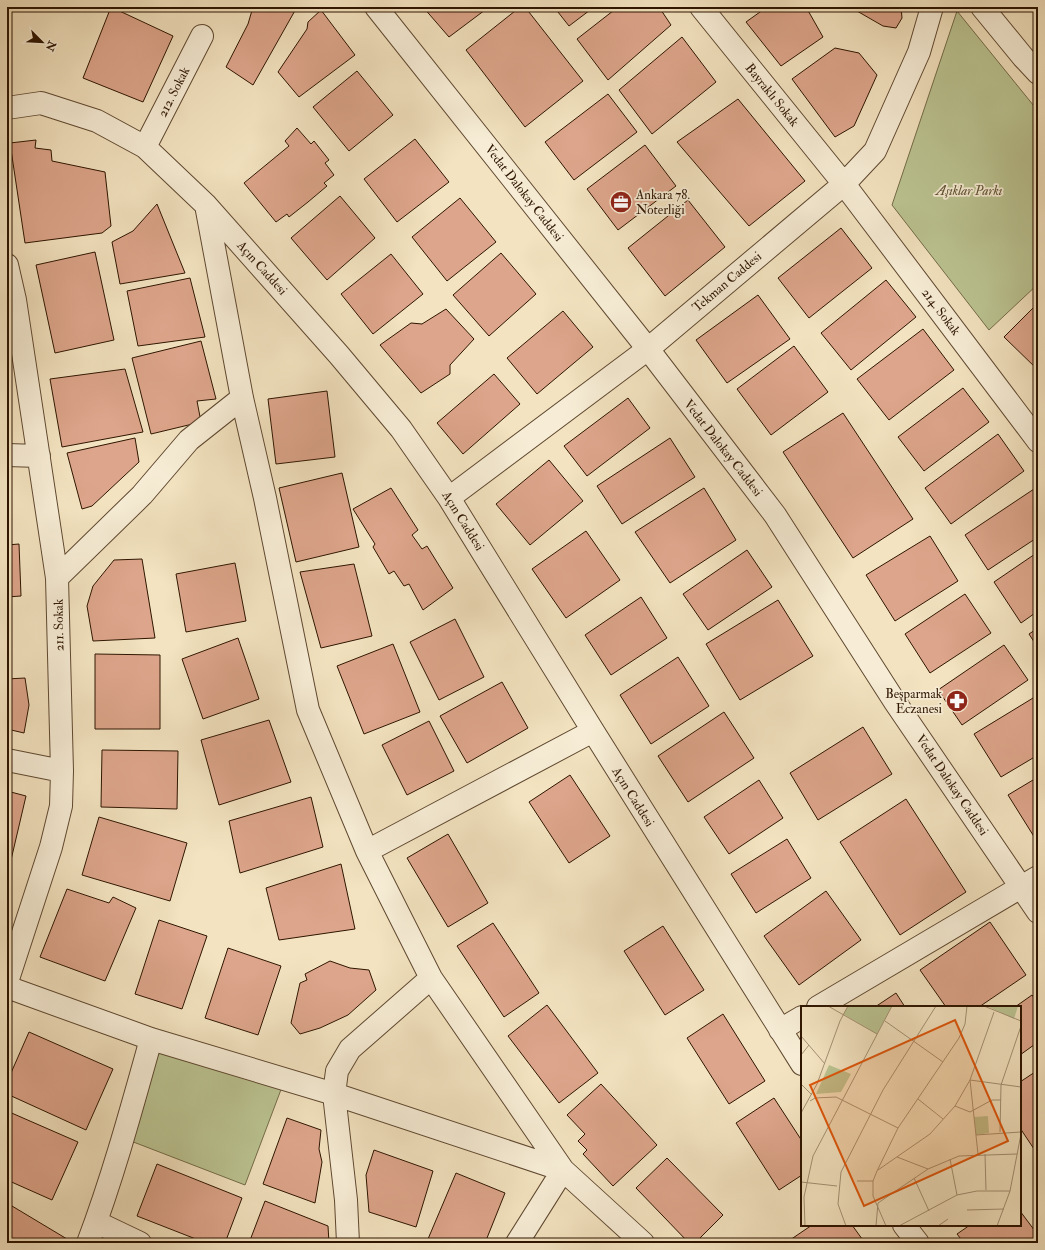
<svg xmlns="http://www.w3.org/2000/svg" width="1045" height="1250" viewBox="0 0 1045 1250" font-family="'IM FELL Double Pica',serif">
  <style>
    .green { fill: #bbc492; stroke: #746c49 }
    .building { fill: #dda58b; stroke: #2e1500 }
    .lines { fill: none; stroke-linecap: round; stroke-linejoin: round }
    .minor-casing { stroke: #5f4830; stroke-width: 24 }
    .tertiary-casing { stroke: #5f4830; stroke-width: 24 }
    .minor { stroke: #f7edd6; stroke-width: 22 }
    .tertiary { stroke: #f7edd6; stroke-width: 22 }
    .labels { text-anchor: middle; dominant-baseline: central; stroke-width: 3.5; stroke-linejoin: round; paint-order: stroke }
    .street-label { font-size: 13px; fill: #2e1500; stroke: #f7edd6 }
    .park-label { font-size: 13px; font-style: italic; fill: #5f5233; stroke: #f7edd6 }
    .poi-label { font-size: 13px; fill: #2e1500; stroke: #f7edd6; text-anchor: start }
    .inset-road { fill: none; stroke: #a49173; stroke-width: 1 }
    .view { fill: #df560b; fill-opacity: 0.15; stroke: #df560b; stroke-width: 2 }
    .inset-edge { fill: none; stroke: #2e1500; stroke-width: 2 }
  </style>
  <rect width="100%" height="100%" fill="#f3e3c0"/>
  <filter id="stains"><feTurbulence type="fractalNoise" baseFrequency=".005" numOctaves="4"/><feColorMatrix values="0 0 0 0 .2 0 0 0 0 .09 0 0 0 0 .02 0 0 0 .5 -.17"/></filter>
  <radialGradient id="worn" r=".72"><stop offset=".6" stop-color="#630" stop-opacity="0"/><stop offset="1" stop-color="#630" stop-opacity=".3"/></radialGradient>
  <path class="green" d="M957 11 1038 111V284L989 330 892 205Z
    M151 1039 285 1079 245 1185 123 1138Z"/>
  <path class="building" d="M111 7 173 36 143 102 83 78Z
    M253 7H297L253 85 226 67 248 24Z
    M423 7H489L449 37Z
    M520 7H525L583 81 525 127 466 50Z
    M554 7H594L569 26Z
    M618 7H659L671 25 608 80 577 39Z
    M767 7H806L823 37 781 66 746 22Z
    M850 7H901L902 18 896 28 883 26Z
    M1033 7H1038V17Z
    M321 10 355 55 299 97 278 72 307 29 308 22Z
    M682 37 716 82 652 134 619 90Z
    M835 48 859 53 877 75 854 126 835 137 792 79Z
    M357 71 393 115 349 151 313 107Z
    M608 94 637 132 574 180 545 142Z
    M738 99 805 181 749 226 677 142Z
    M297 128 311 144 314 141 329 160 325 163 334 175 324 183 327 186 308 202 289 217 287 214 276 222 244 183 289 146 285 141Z
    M415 139 449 182 397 222 364 179Z
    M36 140 35 148 51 150 52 161 105 172 111 226 102 233 25 243 10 143Z
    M645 145 676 186 618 230 587 189Z
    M340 196 375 238 327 280 291 238Z
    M460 198 496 242 447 281 412 237Z
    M688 200 725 247 665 296 628 248Z
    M157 204 185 273 120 284 112 242 133 231Z
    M841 228 872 268 809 318 778 278Z
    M95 252 114 340 55 353 36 265Z
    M501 253 536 294 489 336 453 295Z
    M391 254 423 294 373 334 341 294Z
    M190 278 205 337 138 346 127 291Z
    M886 280 916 317 851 370 821 333Z
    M758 295 790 339 727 383 696 340Z
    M1038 303V370L1004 337Z
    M446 309 474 339 450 365V374L421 393 380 345 411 323 422 324Z
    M563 311 593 347 537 394 507 358Z
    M923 329 954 370 889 420 857 379Z
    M201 341 216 399 197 401 201 422 151 434 132 358Z
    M794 346 828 392 771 435 737 389Z
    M125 369 143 432 62 447 50 379Z
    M494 374 520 404 463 454 437 423Z
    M963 388 989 422 924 471 898 437Z
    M327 391 335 457 276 464 268 399Z
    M628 398 650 428 587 476 564 446Z
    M843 413 913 519 853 558 783 452Z
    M998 434 1024 471 951 524 925 488Z
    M135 438 139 462 92 506 82 509 67 453Z
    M670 438 695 477 622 524 597 486Z
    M549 460 583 501 530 545 496 504Z
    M342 473 359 547 296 562 279 488Z
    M7 484H10L9 530H7Z
    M1037 487 1038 489V537L988 570 965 535Z
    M391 488 418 530 412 535 422 549 427 546 453 588 423 610 409 584 404 586 394 571 389 574 373 547 375 544 353 509Z
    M704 488 736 540 670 583 635 532Z
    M586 531 620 580 566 618 532 569Z
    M930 536 958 581 895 621 866 575Z
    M19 544 21 596 7 597V545Z
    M747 550 772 587 708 630 683 594Z
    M1038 552V611L1021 623 994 582Z
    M142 559 155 638 93 641 87 606 93 586 114 560Z
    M235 563 246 621 186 632 176 574Z
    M354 564 372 636 321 648 300 572Z
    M965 594 991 633 930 673 905 634Z
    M641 597 667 638 611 675 585 635Z
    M778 600 813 656 740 700 706 644Z
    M455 619 484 677 439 700 410 642Z
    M1038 628V648L1029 634Z
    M238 638 259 699 203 719 182 659Z
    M393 644 420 712 364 734 337 666Z
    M1004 645 1028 680 962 725 938 690Z
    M95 654 160 655V729H95Z
    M678 657 709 706 651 744 620 695Z
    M25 678 29 705 24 733 7 729V679Z
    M502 682 528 728 467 763 440 716Z
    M1038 695V755L1001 777 974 734Z
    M724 712 754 758 688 802 658 756Z
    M269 720 291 782 219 805 201 740Z
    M429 721 454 771 407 795 382 745Z
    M863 727 892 774 818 820 790 773Z
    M102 750 178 751 177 809 101 807Z
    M570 775 610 836 569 863 529 802Z
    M1038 777V843L1008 795Z
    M759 780 783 818 729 854 704 817Z
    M7 791 26 796 11 860 7 858Z
    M311 797 323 847 240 873 229 821Z
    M906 799 966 892 900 935 840 842Z
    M99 817 187 843 170 901 82 875Z
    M448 834 488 903 448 927 407 858Z
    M787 839 811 878 756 913 731 874Z
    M341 864 355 929 279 940 266 888Z
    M67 889 109 903 113 897 136 908 105 981 40 957Z
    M826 891 861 940 799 985 764 936Z
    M159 920 207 936 182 1009 135 994Z
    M990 922 1026 975 979 1007H946L920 970Z
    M493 923 539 993 504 1017 457 946Z
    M663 926 704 990 665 1015 624 951Z
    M228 948 281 966 258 1035 205 1018Z
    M330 961 350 968 369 970 376 990 348 1015 320 1028 300 1034 291 1023 300 983 307 980 305 974Z
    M896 993 905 1007H875Z
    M1032 995 1038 1003V1042L1020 1055V1007H1015Z
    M547 1005 598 1073 559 1103 508 1036Z
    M723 1014 765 1081 729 1104 687 1038Z
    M29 1032 113 1069 86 1130 7 1094V1082Z
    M1038 1070V1155L1020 1128V1082Z
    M601 1084 657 1145 613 1186 583 1154 587 1150 578 1141 585 1134 567 1115Z
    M774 1098 802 1141V1175L779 1190 736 1123Z
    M7 1111 78 1142 52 1200 7 1180Z
    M287 1118 321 1130 319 1149 322 1162 315 1203 263 1184Z
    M374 1150 433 1171 416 1227 369 1212 366 1175Z
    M667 1158 723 1215 695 1243H689L636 1188Z
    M157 1164 242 1198 225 1243H206L137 1216Z
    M456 1173 505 1193 485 1243H436L428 1239Z
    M265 1201 328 1226 329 1243H249Z
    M7 1203 67 1239 64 1243H7Z
    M1020 1211 1038 1235V1243H964L957 1234 970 1225H1020Z
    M812 1225H852L865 1243H792L790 1240Z"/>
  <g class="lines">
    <g class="minor-casing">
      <path id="minor" d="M701 7 844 184 1038 441
        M982 7 1023 57 1038 73
        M7 108 41 103 97 121 145 147 206 205 339 355 401 429 449 498 593 731 802 1064
        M145 147 202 36
        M206 205 242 398 265 498 308 710 367 851 431 978 563 1170 517 1243
        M7 265 15 300 57 578 62 771 61 806 51 847 7 982
        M7 455 39 456
        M449 498 648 349 844 184 875 151 919 52 932 7
        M57 578 142 495 189 440 242 398
        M7 760 62 771
        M367 851 593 731
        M7 987 151 1039 334 1094 563 1170 643 1243
        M818 1007 1038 877
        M780 1030 802 1017
        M96 1222 140 1243
        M904 1225 918 1243
        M88 1243C113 1177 132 1107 151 1039
        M348 1243 346 1200 334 1094 337 1071 350 1049 431 978"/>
    </g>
    <g class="tertiary-casing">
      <path id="tertiary" d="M376 7 648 349 775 515 895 702 1038 912"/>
    </g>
    <use href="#minor" class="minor"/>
    <use href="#tertiary" class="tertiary"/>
  </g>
  <defs>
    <g id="office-disc" transform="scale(1.15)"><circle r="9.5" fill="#8f2418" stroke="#f7edd6"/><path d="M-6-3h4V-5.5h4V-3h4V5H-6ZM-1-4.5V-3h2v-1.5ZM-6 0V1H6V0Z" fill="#fff"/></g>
    <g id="pharmacy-disc" transform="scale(1.15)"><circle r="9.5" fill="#8f2418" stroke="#f7edd6"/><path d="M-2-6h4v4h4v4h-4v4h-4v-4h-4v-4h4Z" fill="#fff"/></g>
  </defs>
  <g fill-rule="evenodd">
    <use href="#office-disc" x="621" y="202"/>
    <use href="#pharmacy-disc" x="957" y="701"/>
  </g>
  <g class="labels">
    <g class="street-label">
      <text transform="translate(174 92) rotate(-63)">212. Sokak</text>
      <text transform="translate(772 95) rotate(51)">Bayraklı Sokak</text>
      <text transform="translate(524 193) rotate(52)">Vedat Dalokay Caddesi</text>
      <text transform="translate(262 268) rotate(48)">Açın Caddesi</text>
      <text transform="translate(727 282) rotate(-40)">Tekman Caddesi</text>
      <text transform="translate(941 312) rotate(53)">214. Sokak</text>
      <text transform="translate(723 448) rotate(52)">Vedat Dalokay Caddesi</text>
      <text transform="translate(463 521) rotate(58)">Açın Caddesi</text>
      <text transform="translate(59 625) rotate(-91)">211. Sokak</text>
      <text transform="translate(952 785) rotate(56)">Vedat Dalokay Caddesi</text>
      <text transform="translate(633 797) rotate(58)">Açın Caddesi</text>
    </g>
    <g class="park-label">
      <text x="969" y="191">Aşıklar Parkı</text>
    </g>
    <g class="poi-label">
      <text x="636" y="195">Ankara 78.<tspan x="636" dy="15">Noterliği</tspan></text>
      <text x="942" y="694" text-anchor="end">Beşparmak<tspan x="942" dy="15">Eczanesi</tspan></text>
    </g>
  </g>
  <g transform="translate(801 1006)">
    <rect width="220" height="220" fill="#f3e3c0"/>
    <path d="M47 0H91L76 28 42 8ZM186 0H217L213 13ZM28 59 50 68 40 86 15 88ZM187 110 188 127 175 129 173 111Z" fill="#bbc492"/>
    <path class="inset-road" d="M27 0 76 28M183 0 220 15M84 15 142 56M0 30 24 58M0 49 8 39M0 78 11 89M117 93 142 113M9 95 14 92 35 91 97 122M154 100 169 106 191 94H200M0 107 16 78 39 15 47 0M199 126 200 79 220 20M175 129 220 126M177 148 169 74 193 6M184 148 185 184M96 151 127 163M149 153 156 189M77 164 129 128 154 100 169 74 220 81M113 172 128 205M56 175H72M0 176 36 180M166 204 203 203M4 220 3 191 12 150 91 0M45 220 37 198 40 166 82 84 135 0M75 220 77 197 127 163 158 150 216 148M85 220 72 190V175L76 165 97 122 158 32 164 18 166 0M98 220 156 189 176 185H209M137 220 147 213M196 220 209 185 220 128"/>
    <path class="view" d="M154 14 207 135 63 200 9 79Z"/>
    <rect width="220" height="220" class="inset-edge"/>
  </g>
  <rect width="1045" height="1250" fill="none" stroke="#f3e3c0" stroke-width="24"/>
  <rect x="8" y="8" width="1029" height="1234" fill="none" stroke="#2e1500" stroke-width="2"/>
  <rect x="12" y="12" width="1021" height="1226" fill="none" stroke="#2e1500"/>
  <g transform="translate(42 42) rotate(114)" stroke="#f7edd6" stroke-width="3" paint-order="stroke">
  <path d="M0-3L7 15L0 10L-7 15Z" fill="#2e1500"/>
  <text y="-6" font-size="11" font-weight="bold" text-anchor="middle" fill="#2e1500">N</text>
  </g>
  <rect width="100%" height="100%" filter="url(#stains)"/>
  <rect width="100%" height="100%" fill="url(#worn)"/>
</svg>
